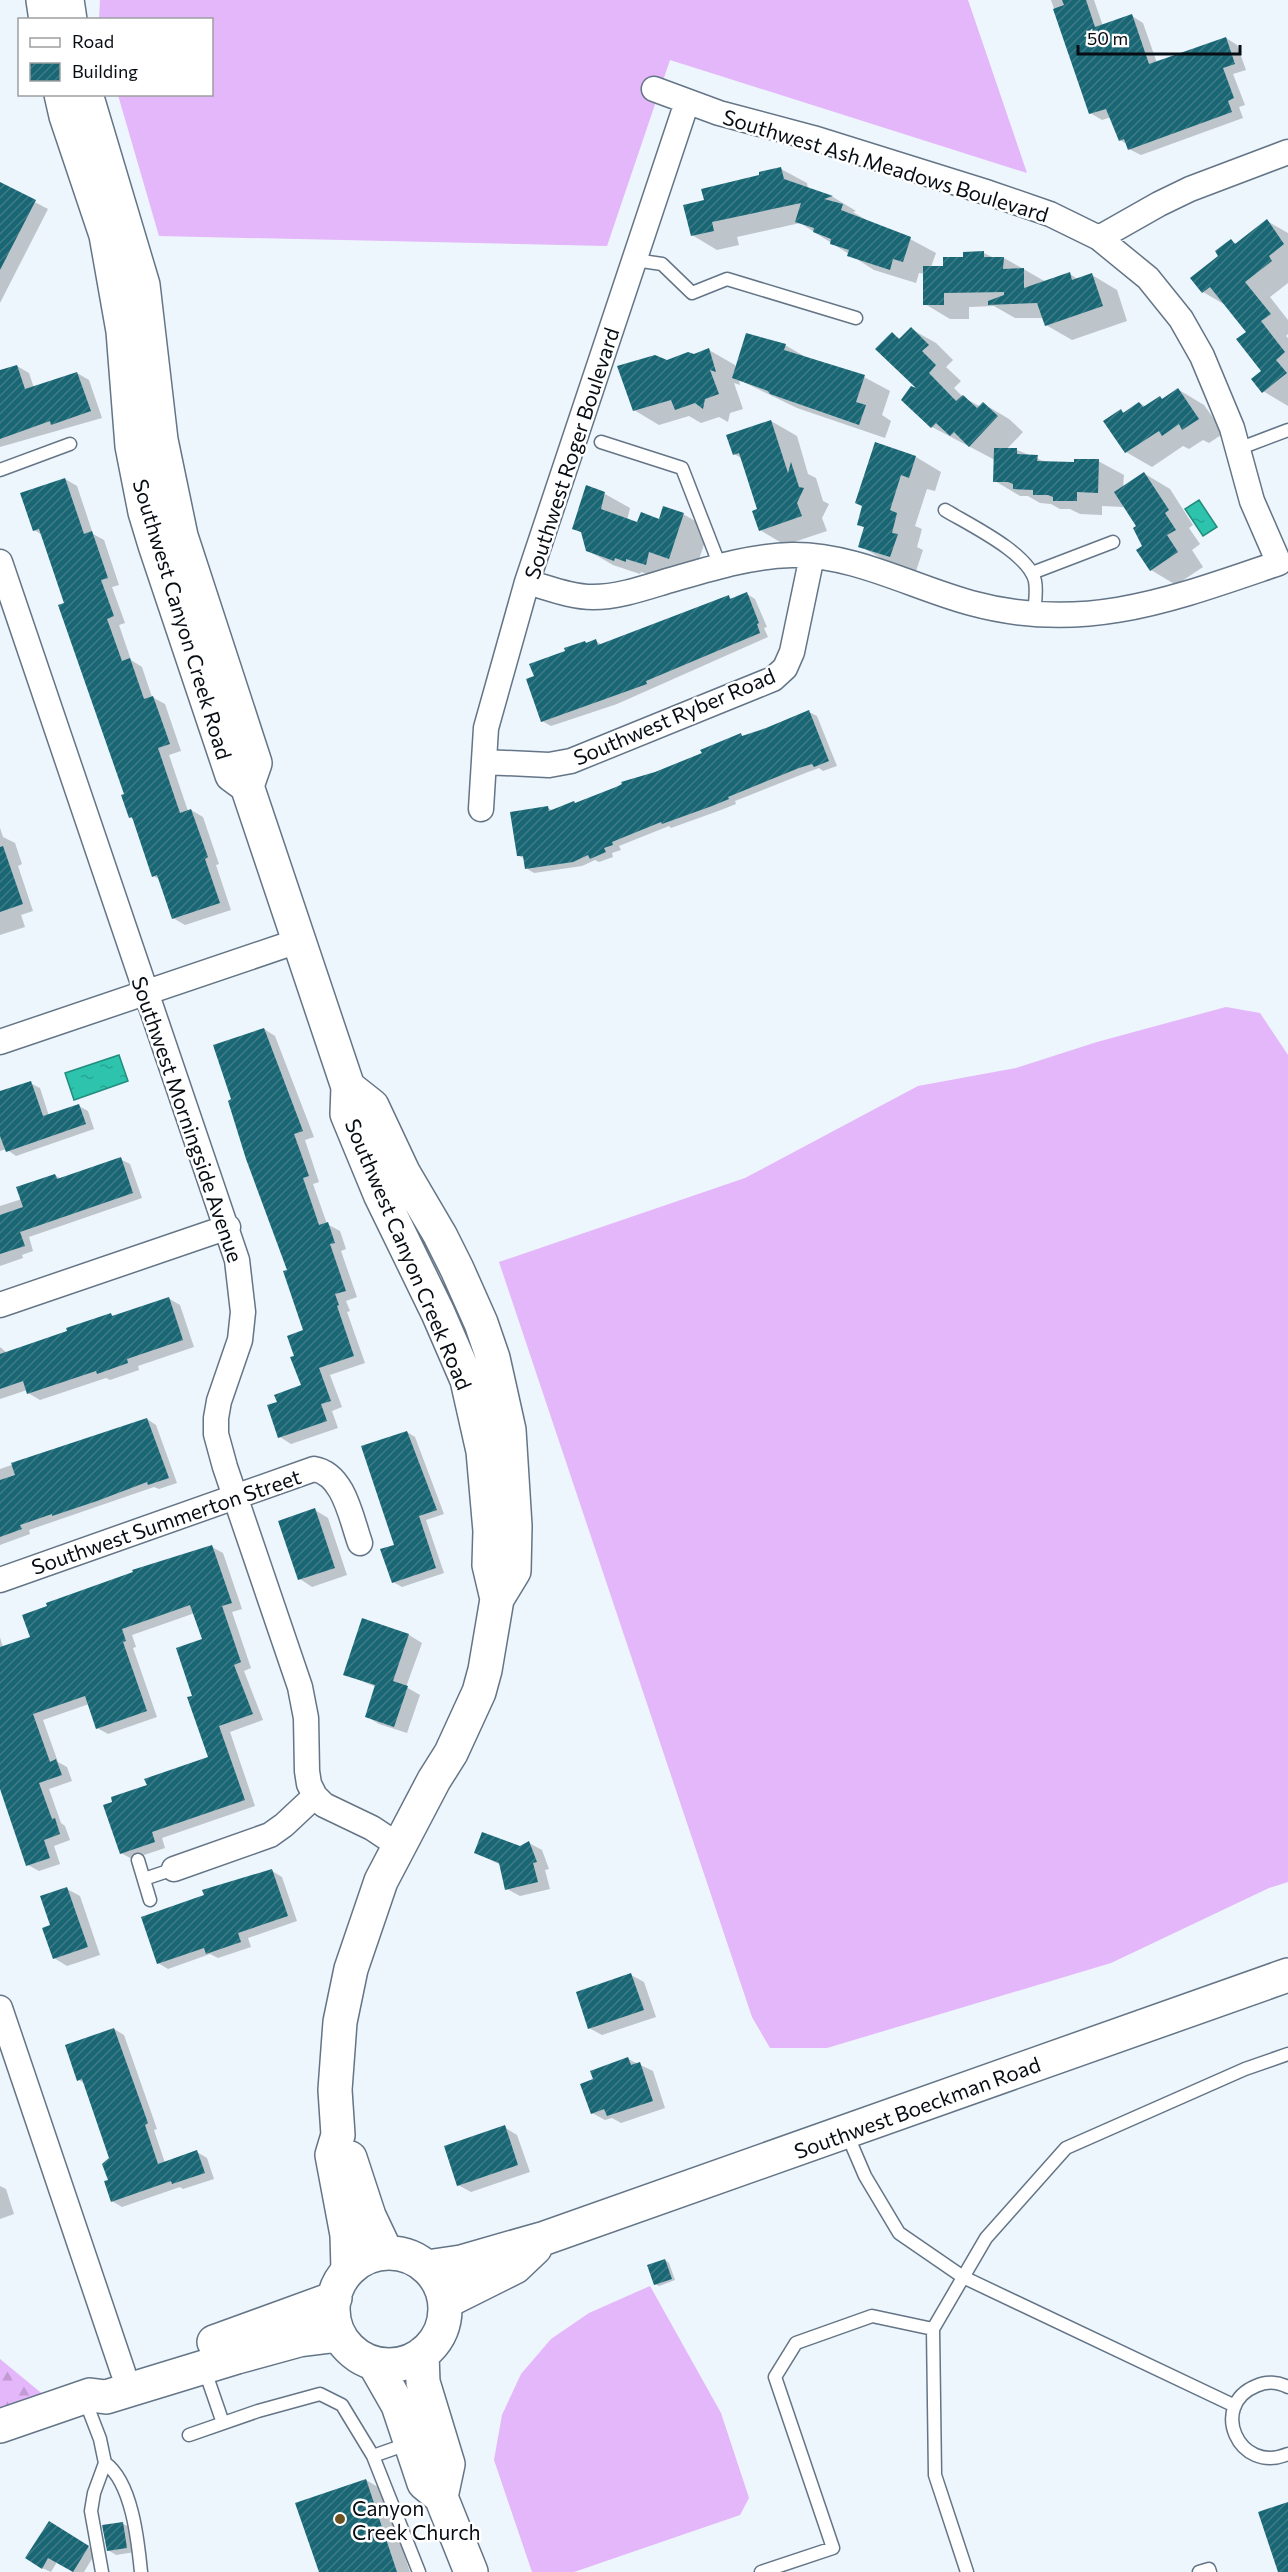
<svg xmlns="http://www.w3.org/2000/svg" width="1288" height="2572" viewBox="0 0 1288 2572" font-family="Commissioner,sans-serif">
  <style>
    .grass { fill: #e4b6fa }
    .forest { fill: url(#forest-firs) }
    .water { fill: url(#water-ripples); stroke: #228c7e; stroke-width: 1.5 }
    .shadow { fill: #0003 }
    .building { fill: url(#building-hatch) }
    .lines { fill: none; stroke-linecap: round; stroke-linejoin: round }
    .service-casing { stroke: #637586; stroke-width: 15 }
    .minor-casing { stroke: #637586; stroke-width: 27 }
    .secondary-casing { stroke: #637586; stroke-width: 36 }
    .service { stroke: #fff; stroke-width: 12 }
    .minor { stroke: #fff; stroke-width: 24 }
    .secondary { stroke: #fff; stroke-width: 33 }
    .poi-dot { fill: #6c5123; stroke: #fff; stroke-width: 2 }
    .labels { text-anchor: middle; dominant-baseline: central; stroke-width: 5; stroke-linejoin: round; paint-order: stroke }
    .street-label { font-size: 21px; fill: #070d13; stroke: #fff }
    .poi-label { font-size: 21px; fill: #070d13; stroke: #fff; text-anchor: start }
  </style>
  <defs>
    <pattern id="forest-firs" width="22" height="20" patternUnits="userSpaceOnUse" patternTransform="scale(1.5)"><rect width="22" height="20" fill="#e4b6fa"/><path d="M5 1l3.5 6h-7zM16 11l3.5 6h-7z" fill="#c29bd5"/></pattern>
    <pattern id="water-ripples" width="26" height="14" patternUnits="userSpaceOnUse" patternTransform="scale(1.5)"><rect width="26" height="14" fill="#2dc3ac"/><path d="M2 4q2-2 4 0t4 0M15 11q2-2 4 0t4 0" fill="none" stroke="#27a693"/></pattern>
    <pattern id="building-hatch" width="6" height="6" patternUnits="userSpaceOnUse" patternTransform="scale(1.5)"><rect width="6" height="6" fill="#196775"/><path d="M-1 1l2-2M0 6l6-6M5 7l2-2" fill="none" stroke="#407b86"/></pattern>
  </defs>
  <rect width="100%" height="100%" fill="#edf5fd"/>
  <path class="grass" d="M100 0H968L1027 173 670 60 607 246 159 236 118 95 212 94V20H99Z
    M1226 1007 1260 1013 1288 1055V1882L1269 1888 1111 1963 827 2048H770L752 2017 499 1262 745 1178 918 1086 1016 1068 1097 1042Z
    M650 2286 721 2413 749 2498 740 2515 574 2572H532L494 2460 502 2415 521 2374 551 2339 589 2313Z"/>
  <path class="forest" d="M0 2359 45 2396 0 2411Z"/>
  <path class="water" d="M1199 500 1217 527 1203 536 1185 509Z
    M119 1055 128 1081 74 1100 65 1073Z"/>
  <path class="shadow" d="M1051 0H1094L1103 26 1132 16 1143 23 1157 63 1226 38 1237 45 1246 70 1233 74 1245 105 1239 107 1243 118 1141 155 1129 149 1128 145 1120 140 1111 117 1102 120 1090 113Z
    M781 169 807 183 808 189 833 197 856 211 853 212 868 221 910 239 936 253 931 267H945L984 253 994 258H1004L1046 282 1070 274 1079 280 1092 275 1117 290 1127 321 1072 340 1046 325 1044 318H1015L994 306 969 307V319H950L925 304V274L919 273 916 283 874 270 800 223 737 237 739 245 717 250 692 235 705 201Z
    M0 184 48 209 0 303Z
    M1267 221 1288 233V283L1270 297 1288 320V334L1286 336 1288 338V406L1263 391V371L1248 332 1227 306 1203 292 1220 257 1231 241 1237 244Z
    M911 329 936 343 953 360 946 367 961 381 954 388 963 397 981 407 984 404 1009 419 1023 432 1006 450H1017L1048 463 1098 461 1124 475 1123 488 1145 474 1170 489 1193 525 1189 528 1200 544 1192 550 1203 567 1176 585 1151 570 1138 527 1123 503V507L1102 506V515L1080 514 1070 509H1060L1051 504 1040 503 1028 496H1020L995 481V460L932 427 922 391 892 334 901 339Z
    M785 345 811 360 864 377 890 391 882 415 891 421 885 438 797 408 739 380 740 385 734 383 743 409 730 413 728 422 719 417 701 423 689 416 659 425 634 410 667 361 709 350 735 365 736 370Z
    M17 366 29 373 34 388 77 373 89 380 102 418 0 447V372Z
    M1179 390 1204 405 1224 433 1209 443 1203 440 1189 449 1183 446 1152 467 1126 452 1105 421 1121 411 1125 413 1140 403 1146 407 1164 400Z
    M771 421 797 436 808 474 816 478 823 501 829 504 822 518 827 531 785 545 760 530 759 510 743 459 734 454Z
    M916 457 941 472 935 491 927 489 915 526 922 529 917 547 923 550 916 571 886 561 860 546 865 528 858 524Z
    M65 479 77 486 93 534 104 540 119 585 112 587 125 623 119 625 131 660 142 667 152 697 165 704 181 751 169 755 188 811 191 810 203 817 219 864 216 865 231 910 185 925 173 918 159 879 153 876 134 820 130 817 126 795 66 604 42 535 34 530Z
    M587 487 605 494 630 508 627 520 638 524 683 514 709 529 695 572 675 566 671 578 652 573 651 575 641 572 640 574 613 565 587 550 583 533 573 528Z
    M747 594 755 599 767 627 764 628 768 637 617 704 551 726 542 721 536 677 567 652 585 642 588 644 596 641 602 645 728 597 734 600Z
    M809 712 817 716 837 766 823 771 819 768 808 772 735 801 736 804 721 810 671 828 669 826 619 846 621 850 612 853 613 857 599 862 595 860 582 866 534 873 526 868 525 859 519 856 548 808 554 811 577 804 703 754 741 735 744 737Z
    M0 828 3 837 15 843 22 864 18 866 33 911 21 915 25 927 0 935Z
    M264 1029 275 1036 314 1137 305 1140 319 1182 313 1184 327 1224 340 1231 346 1249 341 1251 357 1297 346 1301 350 1311 347 1312 365 1363 330 1375 342 1407 332 1411 338 1428 291 1444 280 1437 279 1403 303 1386 296 1357 305 1331 289 1271Z
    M30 1083 40 1088 49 1116 79 1106 88 1111 94 1129 16 1156 6 1149 0 1151V1093Z
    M120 1159 130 1164 142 1198 29 1237 33 1251 22 1255 23 1258 0 1266V1206L22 1199 55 1175 61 1179Z
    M168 1298 180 1305 194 1347 138 1366 139 1370 110 1380 106 1378 40 1400 28 1393 27 1390 0 1399V1347L7 1353 111 1315 114 1317Z
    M147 1419 156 1425 177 1483 159 1489 154 1487 29 1530 30 1534 0 1545V1469Z
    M407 1432 415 1437 444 1514 426 1520 444 1573 402 1587 393 1582Z
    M315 1510 328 1518 347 1575 312 1587 300 1579Z
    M212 1547 223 1553 242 1609 232 1612 251 1668 244 1671 263 1720 230 1732 255 1806 162 1838 165 1848 132 1859 121 1853 148 1786 210 1758 194 1697 204 1640 195 1613 132 1635 136 1647 133 1648 157 1717 108 1734 97 1728 89 1704 43 1720 58 1762 67 1767 72 1781 49 1789 61 1823 65 1826 70 1840 54 1846 60 1864 39 1871 28 1865 0 1786V1637L3 1648 32 1638Z
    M363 1620 409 1635 422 1643 406 1687 420 1695 407 1733 379 1724 366 1716 376 1687 345 1674Z
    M529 1843 542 1850 549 1869 545 1870 550 1889 520 1896 507 1889 501 1865 476 1853 520 1848Z
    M272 1871 282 1877 297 1921 248 1938 251 1947 218 1958 210 1954 168 1969 158 1963Z
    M67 1889 80 1896 100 1955 67 1966 54 1958 52 1926Z
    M631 1975 644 1982 656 2017 602 2035 589 2028Z
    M114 2029 124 2035 157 2129 154 2130 165 2163 197 2152 207 2158 214 2179 183 2189 180 2187 122 2207 112 2201 110 2181 111 2159 85 2084 79 2080Z
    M628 2059 653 2071 665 2108 621 2123 612 2118 605 2120 592 2113 594 2080Z
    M504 2127 517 2135 530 2172 471 2192 458 2185Z
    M0 2186 6 2189 14 2214 0 2219Z
    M665 2260 669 2263 675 2280 659 2286 655 2284Z
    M366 2480 383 2490 410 2572H320Z
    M123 2524 132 2528 135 2552 116 2555 108 2550Z
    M58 2527 96 2552 84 2572H73L57 2562 51 2572 42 2568Z"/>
  <path class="building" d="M1062 0H1086L1095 27 1132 14 1149 64 1226 37 1235 64 1223 68 1234 98 1228 101 1232 112 1128 150 1124 139 1119 141 1106 109 1089 114 1053 9 1064 5Z
    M781 167 784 179 833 196 824 199 843 204 841 210 911 237 903 262 893 259 890 270 847 256 849 250 830 244 831 239 813 232 814 228 795 222 801 203 712 222 714 231 691 236 683 205 704 200 701 189 759 175V172Z
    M0 182 36 200 0 270Z
    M1267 219 1284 244 1269 256 1272 261 1245 282 1271 314 1261 321 1285 352 1276 360 1287 373 1262 393 1251 379 1261 371 1236 339 1246 332 1210 287 1202 293 1190 278 1218 256 1215 251 1231 239 1235 244Z
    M984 251V257H1004L1003 269 1024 268V288L1070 272 1072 280 1092 273 1103 306 1045 326 1037 303 988 305V301L1004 295V292L944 293V305H923V266H943V257H963V252Z
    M911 327 929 345 922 351 936 365 929 373 956 401 963 395 977 408 983 402 998 416 969 447 954 432 950 436 936 423 931 428 901 400 911 386 916 388 875 349 892 332 899 339Z
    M746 333 786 344 784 350 865 375 856 402 866 405 859 425 770 394 768 391 732 378Z
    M709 348 716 372 710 370 719 394 705 399 703 409 695 403 675 410 671 400 633 411 617 366 655 355 667 360 688 352 694 354Z
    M17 365 25 389 77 372 91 411 51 425 50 421 0 439V370Z
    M1178 388 1199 419 1182 430 1179 424 1162 436 1159 431 1125 453 1103 421 1121 409 1123 413 1139 402 1143 407 1160 396 1162 399Z
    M771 420 788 473 791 462 799 487 804 488 797 503 802 516 759 531 752 511 757 509 739 453 733 455 726 435Z
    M875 442 916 456 909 478 901 475 890 510 897 513 892 533 898 534 890 557 858 547 864 527 857 525 862 506 855 503Z
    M994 448H1017V454L1038 455 1037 461 1074 462V459H1099L1098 493 1077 492V501H1053V497L1048 495H1033V490L1013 489V484L1008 482H993Z
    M1144 472 1169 510 1165 513 1176 530 1167 535 1178 552 1150 571 1136 550 1142 546 1133 528 1136 526 1114 492Z
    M65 478 84 534 92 531 108 578 101 580 114 616 107 619 122 661 130 658 144 699 153 696 170 744 158 748 180 813 191 809 208 857 205 859 220 903 172 919 157 875 152 877 132 817 129 818 121 795 124 794 58 605 64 603 39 529 33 531 20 493Z
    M586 485 605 492 601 509 637 522 641 512 659 519 663 506 684 513 669 559 649 552 646 565 626 559V562L615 558 614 561 586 551 581 532 572 529Z
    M747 592 759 623 757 624 760 633 646 681 647 684 541 722 526 679 534 676 529 664 565 651 564 648 585 641 586 643 596 639 598 645 729 595 730 599Z
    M809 710 829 761 814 767 812 764 799 768 728 797 729 799 712 806 662 824 661 822 612 842 613 845 604 848 606 852 590 859 588 855 573 862 525 869 523 856H517L510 812 548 806 549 811 574 801 575 803 616 787 622 784 621 782 655 772 702 753 700 750 741 733 742 736 766 728Z
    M3 846 23 904 0 912V847Z
    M264 1028 303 1131 294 1134 309 1176 303 1178 319 1225 328 1222 335 1243 330 1244 346 1291 335 1294 339 1305 337 1306 354 1356 319 1368 331 1401 321 1404 327 1421 278 1438 267 1405 277 1402 274 1395 301 1385 290 1357 294 1356 287 1336 303 1330 283 1271 287 1270 246 1159 228 1101 231 1099 213 1045Z
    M31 1081 43 1116 79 1104 86 1124 6 1152 0 1136V1091Z
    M121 1157 133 1193 20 1232 25 1246 0 1254V1215L23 1207 16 1187 55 1174 57 1179Z
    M169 1297 183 1340 127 1359 128 1363 97 1374 96 1371 27 1394 23 1381 0 1389V1354L67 1331 66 1328 111 1313 112 1316Z
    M147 1418 169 1478 148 1485 147 1482 97 1501 52 1516V1514L20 1525 22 1529 0 1537V1480L15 1475 11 1463Z
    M407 1431 437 1510 419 1516 436 1568 392 1583 380 1549 394 1545 361 1446Z
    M315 1508 335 1568 298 1580 278 1521Z
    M212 1545 232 1603 222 1606 241 1662 234 1665 253 1714 219 1726 245 1800 152 1832 155 1842 120 1854 103 1805 112 1802 111 1797 147 1785 144 1779 208 1757 187 1697 192 1696 176 1648 202 1639 190 1605 122 1629 126 1641 123 1642 147 1711 96 1729 85 1696 33 1714 50 1762 56 1759 62 1775 39 1783 52 1819 55 1818 60 1834 44 1840 50 1858 26 1866 0 1789V1647L30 1637 22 1615 47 1606 46 1603 133 1572 132 1570Z
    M362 1618 409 1634 393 1681 408 1686 394 1727 365 1717 375 1685 343 1675Z
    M482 1832 520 1846 529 1841 537 1862 533 1863 538 1882 505 1890 499 1863 474 1853Z
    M272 1869 288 1916 238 1933 241 1942 206 1954 204 1948 157 1964 141 1917 204 1895 202 1890Z
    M67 1887 88 1947 53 1959 42 1928 50 1925 40 1896Z
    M631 1973 644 2010 588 2029 576 1992Z
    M114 2028 148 2123 145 2125 158 2164 197 2150 205 2173 172 2184 171 2181 111 2202 104 2181 108 2180 102 2164 109 2158 82 2079 77 2081 65 2045Z
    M628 2057 631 2065 640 2062 653 2101 607 2116 604 2109 591 2114 580 2084 593 2079 590 2071Z
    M505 2125 518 2165 457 2186 444 2146Z
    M665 2259 672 2279 654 2285 647 2265Z
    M366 2479 397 2572H319L295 2503Z
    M1288 2502V2572H1278L1258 2512Z
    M49 2521 89 2546 73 2572 48 2558 42 2569 25 2558Z
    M123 2522 127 2548 107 2551 102 2525Z"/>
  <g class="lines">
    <g class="service-casing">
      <path id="service" d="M635 260 662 264 692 293 727 279 856 318
        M601 442 682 468 720 566
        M1238 449 1288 430
        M0 470 70 444
        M945 510C968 524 1029 553 1035 581 1037 591 1035 603 1034 613
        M1032 573 1113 542
        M138 1860 150 1900
        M144 1879 174 1869
        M847 2134 865 2176 899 2233 963 2277 1235 2406
        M204 2368 223 2423
        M1288 2387C1278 2382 1266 2381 1256 2386 1209 2405 1238 2475 1288 2454
        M85 2400 100 2439 105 2463 94 2493 91 2511 102 2572
        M189 2435 258 2411 320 2394 342 2405 373 2456 410 2443
        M373 2456 419 2572
        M105 2463C132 2482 138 2541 141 2572
        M761 2572 833 2548 775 2377 796 2343 872 2316 933 2329
        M967 2572 935 2475 933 2329 986 2238 1066 2148 1245 2069 1288 2054
        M1199 2572 1209 2569 1210 2572"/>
    </g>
    <g class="minor-casing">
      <path id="minor" d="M1099 238 1159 204 1190 189 1288 152
        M0 562 237 1260 243 1312 240 1340 219 1401 216 1418V1434L225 1467 300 1687 306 1718 307 1771 309 1784 315 1796 324 1805 372 1828 399 1846
        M527 582C549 588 571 597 593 597 617 597 641 589 664 582 706 570 748 556 792 555 854 554 912 587 971 603 1084 634 1173 599 1279 563L1252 501 1232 428 1202 356 1181 319 1148 278 1099 238 1050 214 989 193 813 138 719 113 654 89
        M484 762 549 765 571 761 773 679 785 668 792 652 812 556
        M481 809 486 728 527 582 687 102
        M0 1042 298 941
        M0 1305 228 1227
        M0 1580 314 1469C344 1474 351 1518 360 1543
        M174 1869 270 1835 284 1825 315 1796
        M0 2008 123 2372"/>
    </g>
    <g class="secondary-casing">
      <path id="secondary" d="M43 0 46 20
        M67 0 70 20
        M61 94 66 116 106 235 123 331 132 446 145 512 155 545 232 775 247 786 348 1087 347 1114 380 1194 438 1313 467 1380 483 1451 490 1531 489 1565 497 1599 485 1670 479 1692 451 1753 434 1780 381 1881 351 1969 340 2022 335 2090 338 2135 332 2155 347 2235 348 2270
        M86 94 143 285 161 440 181 536 255 763 247 786
        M348 1087 372 1106 403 1172 440 1235 457 1269 481 1323 493 1358 509 1430 515 1526 514 1571 497 1599
        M350 2158 369 2216 386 2252
        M333 2309a56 56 0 1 1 112 0a56 56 0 1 1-112 0Z
        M427 2267 461 2262 545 2238 1288 1975
        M445 2302 515 2267 535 2248
        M214 2342 335 2298
        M422 2354 423 2382 448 2464 441 2497
        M374 2363 398 2405 424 2483 441 2497 471 2572
        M0 2426 90 2395 106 2397 237 2357 299 2340 339 2335"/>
    </g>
    <use href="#service" class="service"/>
    <use href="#minor" class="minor"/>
    <use href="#secondary" class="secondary"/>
  </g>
  <circle class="poi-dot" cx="340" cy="2519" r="6"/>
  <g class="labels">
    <g class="street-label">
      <text transform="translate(886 165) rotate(17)">Southwest Ash Meadows Boulevard</text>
      <text transform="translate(571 453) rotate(-72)">Southwest Roger Boulevard</text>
      <text transform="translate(183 619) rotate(73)">Southwest Canyon Creek Road</text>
      <text transform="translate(674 716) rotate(-23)">Southwest Ryber Road</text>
      <text transform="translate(188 1119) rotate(71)">Southwest Morningside Avenue</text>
      <text transform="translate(409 1254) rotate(67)">Southwest Canyon Creek Road</text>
      <text transform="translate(166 1521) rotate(-19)">Southwest Summerton Street</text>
      <text transform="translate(917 2107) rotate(-20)">Southwest Boeckman Road</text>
    </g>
    <g class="poi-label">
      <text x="352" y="2507">Canyon<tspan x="352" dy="24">Creek Church</tspan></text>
    </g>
  </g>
  <rect x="18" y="18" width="195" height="78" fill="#ffffff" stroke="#9c9ea1" stroke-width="1.5"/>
  <rect x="30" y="38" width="30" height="9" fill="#ffffff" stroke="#9c9ea1" stroke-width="1.5"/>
  <text x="72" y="48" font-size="18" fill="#070d13">Road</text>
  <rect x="30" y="63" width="30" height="18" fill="url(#building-hatch)" stroke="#9c9ea1" stroke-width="1.5"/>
  <text x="72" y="78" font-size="18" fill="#070d13">Building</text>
  <path d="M1078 45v9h162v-9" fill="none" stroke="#070d13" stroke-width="3"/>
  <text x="1087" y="45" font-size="18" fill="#070d13" stroke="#ffffff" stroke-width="4.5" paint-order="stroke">50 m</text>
</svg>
